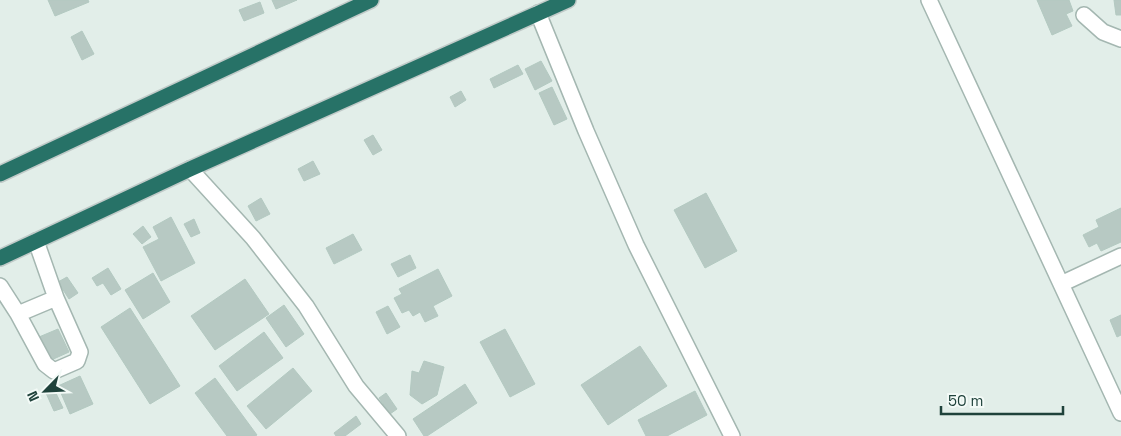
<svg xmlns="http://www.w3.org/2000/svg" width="1121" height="436" viewBox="0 0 1121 436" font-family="'Space Grotesk',sans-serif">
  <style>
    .building { fill: #b7c9c3; stroke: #b3c9c1 }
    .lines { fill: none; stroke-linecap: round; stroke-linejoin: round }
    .minor-casing { stroke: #a4b7b1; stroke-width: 18 }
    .highway-casing { stroke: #c0cac8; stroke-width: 18 }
    .minor { stroke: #fff; stroke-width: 15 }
    .highway { stroke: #277267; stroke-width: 15 }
  </style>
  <rect width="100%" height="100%" fill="#e2eee9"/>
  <path class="building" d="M48 0H88L89 2 55 16Z
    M272 0H297L276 9Z
    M1037 0H1069L1073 11 1066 14 1072 26 1052 35Z
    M1114 0H1121V15H1116Z
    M260 2 264 13 244 21 239 10Z
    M82 31 94 54 82 60 71 37Z
    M541 61 552 81 535 90 525 69Z
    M518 65 523 74 494 88 490 79Z
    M552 87 567 119 554 125 539 93Z
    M461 91 466 100 455 107 450 97Z
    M373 135 382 150 373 155 364 140Z
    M313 161 320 174 304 181 298 169Z
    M706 193 737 251 705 268 674 210Z
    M261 198 270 214 256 221 248 206Z
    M1121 208V242L1101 251 1097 243 1089 247 1083 235 1099 227 1096 220Z
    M171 217 195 263 161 281 143 247 159 239 153 227Z
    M194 219 200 233 191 237 184 224Z
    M143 226 151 237 142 244 133 234Z
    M353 234 362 250 334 264 326 248Z
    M410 255 416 268 398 277 391 264Z
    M108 268 121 289 111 295 103 283 97 286 92 278Z
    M438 269 452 296 433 306 438 316 425 322 420 312 413 316 409 310 402 313 394 298 402 294 399 289Z
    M153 273 170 302 143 319 125 290Z
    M67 277 78 293 69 299 58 282Z
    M245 279 269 314 215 350 191 316Z
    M284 305 304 334 286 347 266 318Z
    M388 306 400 327 387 334 376 312Z
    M130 308 180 386 150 404 101 327Z
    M1121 315V335L1117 337 1110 320Z
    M58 329 69 352 49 361 39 337Z
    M505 329 535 384 510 397 480 342Z
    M264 332 283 358 237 391 219 366Z
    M640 346 667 386 608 425 581 385Z
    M424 361 444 367 437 395 422 404 410 395 412 371 419 373Z
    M293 368 312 391 266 429 247 406Z
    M80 376 93 404 70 414 58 386Z
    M215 378 257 435 255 436H227L195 393Z
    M465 384 477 403 427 436H424L413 419Z
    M54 389 63 408 54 411 46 393Z
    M695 391 707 415 667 436H646L638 420Z
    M386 393 397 409 390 414 379 398Z
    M356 416 361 424 345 436H336L334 433Z"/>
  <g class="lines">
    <g class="minor-casing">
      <path id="minor" d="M929 0 1121 413
        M538 13 586 131 636 245 732 436
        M1084 15 1103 32 1121 39
        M190 169 253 238 306 306 356 386 398 436
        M1061 284 1121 256
        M0 286 18 314 56 298 36 241
        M18 314 45 364 54 371 77 361 80 352 56 298"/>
    </g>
    <g class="highway-casing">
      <path id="highway" d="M0 174 371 0
        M0 258 190 169 568 0"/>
    </g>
    <use href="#minor" class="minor"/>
    <use href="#highway" class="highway"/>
  </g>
  <g transform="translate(45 391) rotate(246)" stroke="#f3faf7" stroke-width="4" paint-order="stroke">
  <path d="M0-4L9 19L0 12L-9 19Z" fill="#1f423b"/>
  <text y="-8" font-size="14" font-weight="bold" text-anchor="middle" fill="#1f423b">N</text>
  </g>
  <path d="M941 406v8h122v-8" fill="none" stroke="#1f423b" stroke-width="2.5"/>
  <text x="948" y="406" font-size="15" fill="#1f423b" stroke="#f3faf7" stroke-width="4" paint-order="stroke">50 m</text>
</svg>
